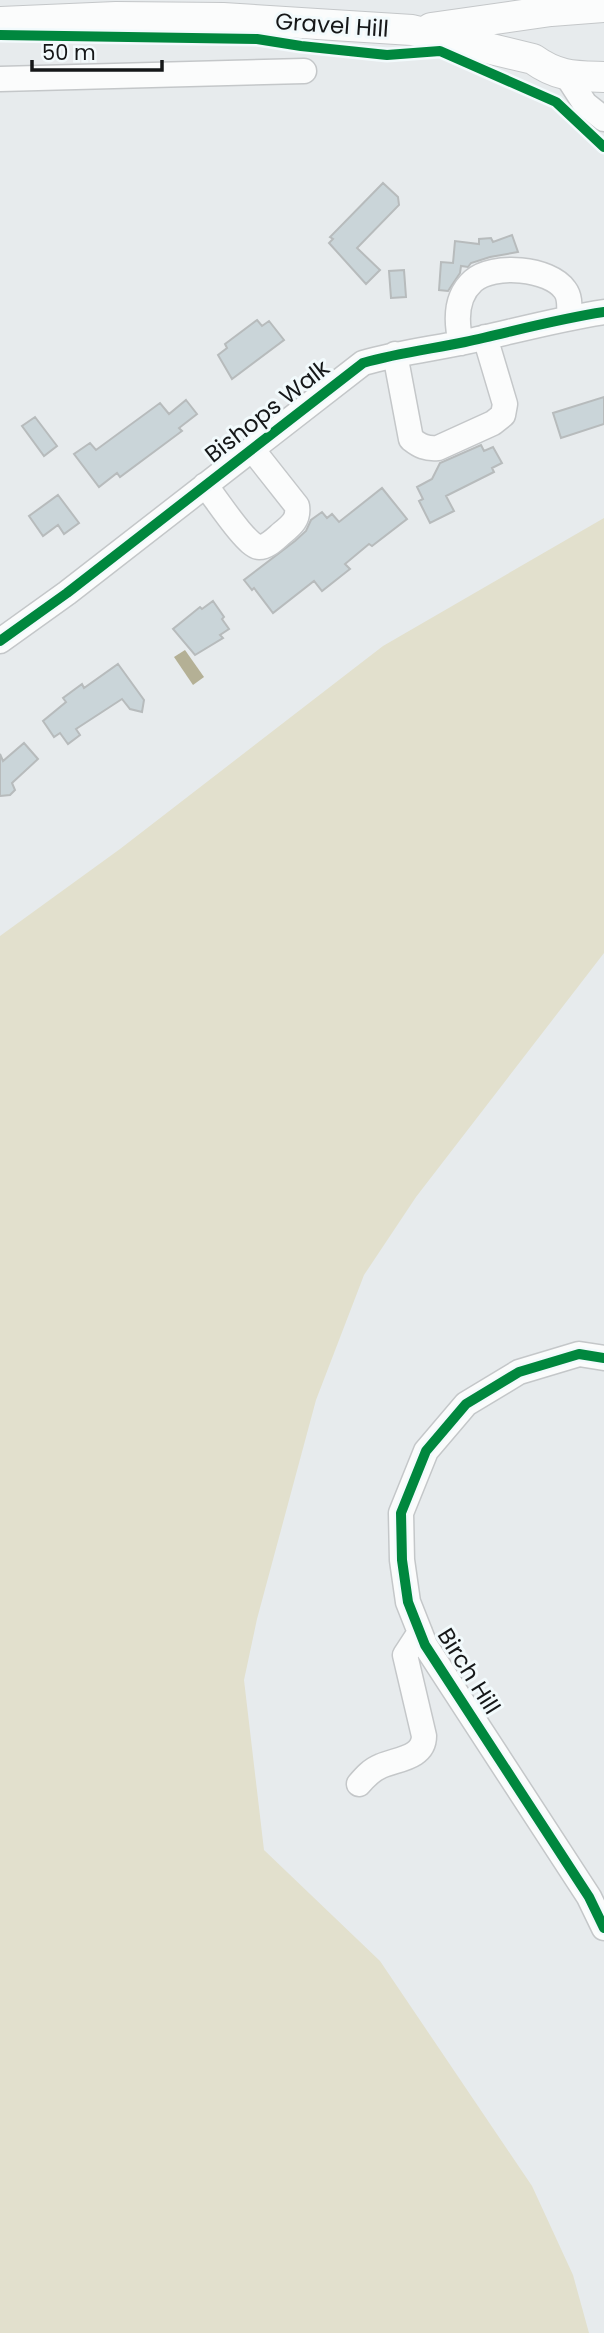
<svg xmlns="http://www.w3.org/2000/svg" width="604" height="2333" viewBox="0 0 604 2333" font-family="Poppins,sans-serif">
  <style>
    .green { fill: #e2e0cd }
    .water { fill: #b4b095 }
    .building { fill: #cad5d9; stroke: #b7bbbc; stroke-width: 2 }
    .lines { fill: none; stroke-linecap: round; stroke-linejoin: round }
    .minor-casing { stroke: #c4c7c9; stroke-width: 27 }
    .major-casing { stroke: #c4c7c9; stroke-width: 32 }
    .minor { stroke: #fbfcfc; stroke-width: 24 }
    .major { stroke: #fbfcfc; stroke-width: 30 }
    .cycleway-casing { stroke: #f2fafc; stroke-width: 15 }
    .cycleway { stroke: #00873e; stroke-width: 10 }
    .labels { text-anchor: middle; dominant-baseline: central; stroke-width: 6; stroke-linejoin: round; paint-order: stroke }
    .street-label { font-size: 23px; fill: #151718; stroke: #f2fafc }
  </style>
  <rect width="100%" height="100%" fill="#e7ebed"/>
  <path class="green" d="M604 518V953L416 1197 364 1275 316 1400 257 1619 244 1680 264 1850 380 1961 532 2186 573 2275 589 2333H0V936L120 849 383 646Z"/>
  <path class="water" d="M185 650 204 677 193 685 174 657Z"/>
  <path class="building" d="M383 183 398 197 399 205 357 248 380 270 366 284 329 243 333 239 330 237Z
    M512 235 518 252 490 257 471 263 468 267 461 266 460 273 448 291 439 290 441 262 453 263 455 241 479 244V239L491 238 493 242Z
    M404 270 406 297 391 298 389 271Z
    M257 320 262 326 269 321 284 340 232 379 218 355 227 348 225 344Z
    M604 397V424L561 438 553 413Z
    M186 400 197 414 179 428 182 431 120 477 117 473 99 487 74 454 90 443 96 450 160 403 169 414Z
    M35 417 57 446 44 456 22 426Z
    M481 445 484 451 493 447 502 463 492 468 494 472 446 496 454 511 430 523 419 501 423 499 417 487 432 479 440 463Z
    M382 488 407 519 372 546 369 544 345 564 350 569 322 591 314 581 273 613 254 588 252 590 244 580 295 541 306 531 311 520 322 512 327 518 332 514 339 522Z
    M58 495 79 523 64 534 58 525 43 536 29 516Z
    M213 601 224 617 222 619 229 629 220 635 223 638 195 655 173 629 200 607 202 609Z
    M118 664 144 700 142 712 130 709 122 699 76 729 80 735 68 744 60 733 54 737 43 721 66 702 63 698 82 684 84 688Z
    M24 743 38 759 12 783 15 790 10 795 0 796V754L3 761Z"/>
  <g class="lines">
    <g class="minor-casing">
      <path id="minor" d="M567 76 585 104 604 119
        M0 79 304 71
        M461 343C456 322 455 297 473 281 493 263 550 268 565 290 571 298 569 308 569 317
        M395 354 411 439C420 446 426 449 438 448L493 423 503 415 505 404 485 337
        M205 485C215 497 247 547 259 547 268 547 276 538 282 533 292 525 299 519 297 506L252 449
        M0 641 67 593 363 363C397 353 431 349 465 342 511 332 557 319 604 312
        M604 1358 579 1354 519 1372 466 1404 426 1451 401 1513 402 1560 408 1602 425 1645 589 1897 604 1928
        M359 1784C365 1777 371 1770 381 1766 397 1759 424 1758 424 1736L405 1655 420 1632"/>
    </g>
    <g class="major-casing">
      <path id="major" d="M0 22 116 17 223 18 412 30 533 59C558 77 575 76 604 77
        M431 28 551 11 604 7"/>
    </g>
    <use href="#minor" class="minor"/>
    <use href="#major" class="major"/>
    <g class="cycleway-casing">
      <path id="cycleway" d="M0 35 257 39 301 46 387 55 440 51 556 102 604 147
        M0 641 67 593 363 363C397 353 431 349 465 342 511 332 557 319 604 312
        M604 1358 579 1354 519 1372 466 1404 426 1451 401 1513 402 1560 408 1602 425 1645 589 1897 604 1928"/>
    </g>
    <use href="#cycleway" class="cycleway"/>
  </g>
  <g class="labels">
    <g class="street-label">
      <text transform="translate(332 25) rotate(4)">Gravel Hill</text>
      <text transform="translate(267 411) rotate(-38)">Bishops Walk</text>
      <text transform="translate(469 1671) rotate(58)">Birch Hill</text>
    </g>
  </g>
  <path d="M32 60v10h130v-10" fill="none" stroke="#151718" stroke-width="3.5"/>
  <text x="42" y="60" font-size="21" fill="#151718" stroke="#f2fafc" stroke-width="5" paint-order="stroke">50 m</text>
</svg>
